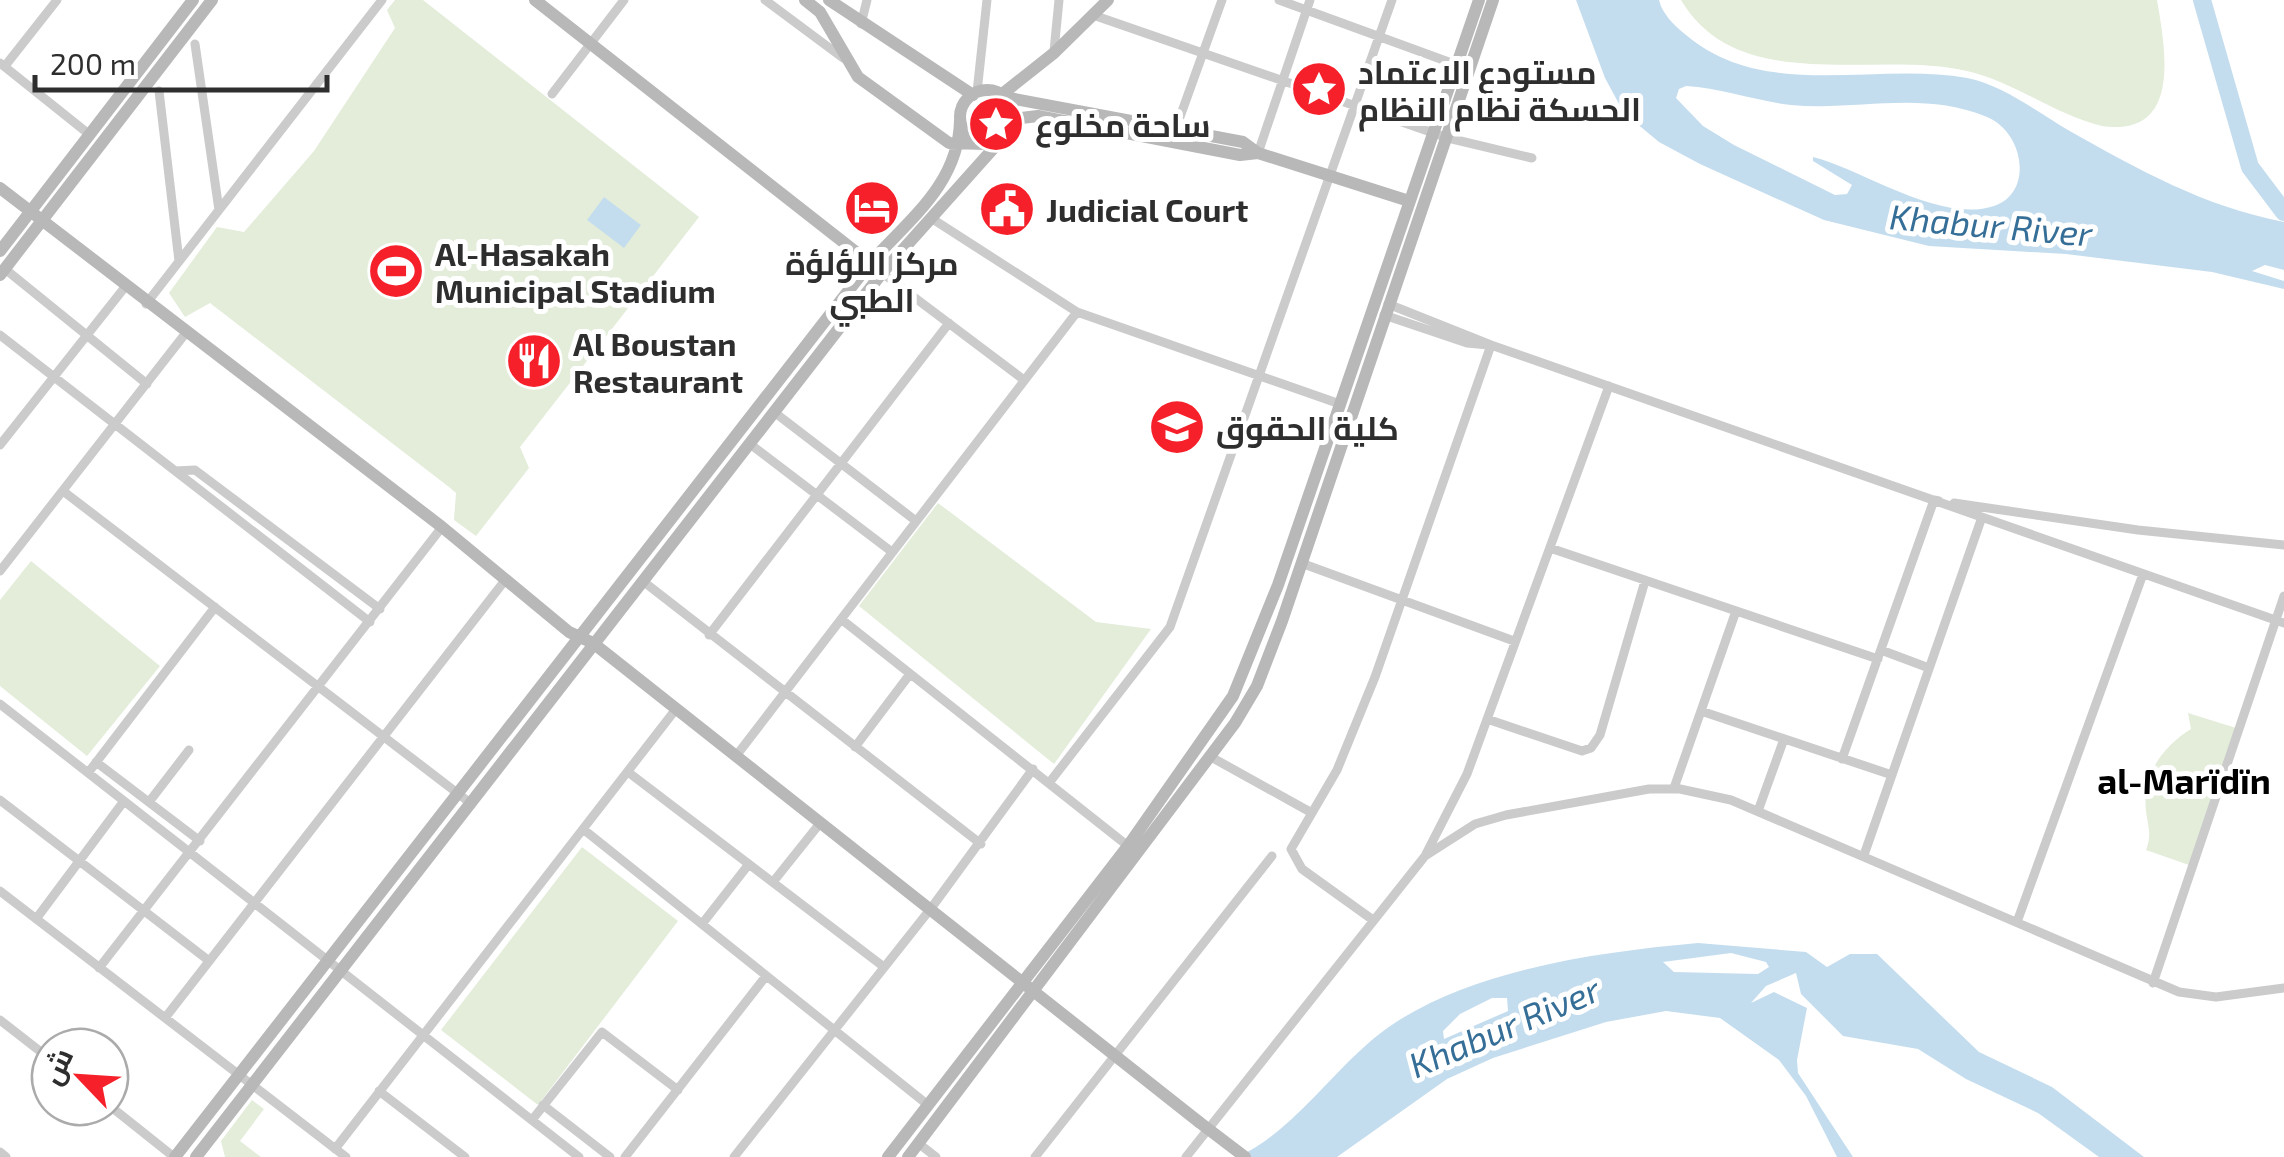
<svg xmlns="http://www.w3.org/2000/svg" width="2284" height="1157" viewBox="0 0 2284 1157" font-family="'Exo 2',Cairo,sans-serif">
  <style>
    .green { fill: #e3edda }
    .water { fill: #c4ddee; fill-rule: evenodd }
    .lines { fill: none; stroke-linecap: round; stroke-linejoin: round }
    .river { stroke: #c4ddee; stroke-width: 18 }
    .street { stroke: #cbcbcb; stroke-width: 9 }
    .secondary { stroke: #b8b8b8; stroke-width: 12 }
    .secondary-bridge { stroke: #b8b8b8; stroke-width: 12 }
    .labels { text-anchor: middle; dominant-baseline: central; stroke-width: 10; stroke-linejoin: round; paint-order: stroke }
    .poi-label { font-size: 32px; font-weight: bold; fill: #2e2e2e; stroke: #fff; text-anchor: start }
    .water-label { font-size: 35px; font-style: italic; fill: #356e97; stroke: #fff }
    .neighbourhood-label { font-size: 35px; font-weight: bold; fill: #000; stroke: #fff }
  </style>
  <rect width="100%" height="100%" fill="#fff"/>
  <path class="green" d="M395 0H423L699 217 520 447 529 468 476 536 454 520 456 493 449 487 210 303 185 317 169 293 217 227 244 232 314 151 395 28 387 10Z
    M1681 0H2157C2165 48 2183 138 2102 126 2055 115 2015 82 1967 71 1877 49 1739 98 1681 0Z
    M938 503 1096 622 1151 629 1054 764 859 606Z
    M31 561 160 666 87 756 0 686V600Z
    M2188 713 2236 728 2189 865 2146 850C2152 834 2148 827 2146 811 2142 775 2162 747 2191 729Z
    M582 847 678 921 538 1105 441 1030Z
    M252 1100 264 1109 240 1141 261 1157H225L221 1141Z"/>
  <path class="water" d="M1576 0H1659C1662 14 1675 26 1686 35 1766 102 1875 61 1967 78 2003 85 2037 112 2068 130 2139 170 2203 206 2284 222V270L2265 265 2252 271 2284 281V289L2212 272 2066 254 1929 246 1824 220 1700 164 1659 142 1624 113 1605 78ZM1686 86C1721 88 1756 101 1791 105 1859 111 1921 90 1987 117 2024 132 2034 193 1994 206 1940 224 1862 169 1813 157V161L1852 185 1847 194 1835 195 1734 145 1703 126 1676 98 1679 89Z
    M604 197 641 225 624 248 587 220Z
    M1698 943 1806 952 1827 967 1850 954H1877L1979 1052 2052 1087 2144 1157H2099L2038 1113 1966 1079 1918 1049 1843 1036 1801 994 1796 973 1766 986 1751 1003 1774 992 1807 1008 1797 1060 1798 1073 1853 1157H1837L1806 1096 1779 1060 1720 1018 1666 1011 1606 1022 1493 1058 1447 1079 1337 1157H1238C1295 1130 1332 1070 1382 1032 1464 970 1598 952 1698 943ZM1731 953 1766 962 1769 967 1758 974 1674 972 1663 962ZM1492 998H1507L1508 1011 1444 1039 1443 1031 1460 1014Z"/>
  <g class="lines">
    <path class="river" d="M2202 0 2250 167 2284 212"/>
    <path class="street" d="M765 0 843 58
      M1279 0 1457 65
      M1093 15 1448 138 1532 158
      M861 24 867 0
      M195 44 219 210
      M1054 51 1059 0
      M0 63 90 135
      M5 66 57 0
      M159 91 179 261
      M977 92 987 0
      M552 94 624 0
      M1176 128 1222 0
      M1258 153 1310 0
      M931 218 1077 312 1340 404
      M5 269 147 384
      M882 273 1024 380
      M146 304 382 0
      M1388 304 1491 345 2284 623
      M1384 315 1467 343 1489 345
      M0 335 370 622
      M774 412 916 521
      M750 444 892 552
      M0 445 125 287
      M175 471 195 470 380 609
      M63 491 469 802
      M1954 503 2138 530 2284 545
      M1550 548 1878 659
      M1301 563 1514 641
      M0 571 185 334
      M644 582 981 844
      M841 619 1128 846
      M709 635 949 323
      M1881 650 1929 668
      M0 704 579 1157
      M1701 711 1892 775
      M1487 719 1582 751 1591 748 1600 735 1645 581
      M855 747 910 674
      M736 756 1077 312
      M1211 757 1312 813
      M1842 759 1934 500 1939 501
      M96 762 200 841
      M628 772 884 967
      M88 773 215 607
      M1049 783 1170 627 1392 0
      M1674 788 1736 611
      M0 800 208 960
      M149 802 189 750
      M1758 811 1784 739
      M583 829 928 1105
      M1426 854 1467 774 1609 386
      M1864 855 1982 517
      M773 882 821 822
      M0 891 346 1157
      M36 919 124 801
      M1373 920 1302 869 1291 849 1337 770 1375 677 1491 345
      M2017 922 2143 574
      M702 924 749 864
      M99 968 442 527
      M2153 983 2284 596
      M165 1018 506 579
      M0 1020 50 1059
      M379 1091 465 1157
      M543 1105 610 1157
      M110 1106 174 1157
      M532 1120 602 1032 678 1090
      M918 1143 936 1157
      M335 1149 676 709
      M0 1152 6 1157
      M625 1157 766 976
      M734 1157 932 907 1033 769
      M1035 1157 1272 856
      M1186 1157 1425 856 1475 824 1506 815 1649 789H1680L1731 800 2179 992 2216 997 2284 988"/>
    <path class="secondary" d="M535 0 875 267
      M805 0 820 12 858 77 949 143 986 144
      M829 0 973 95
      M960 117a27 27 0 1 1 54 0a27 27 0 1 1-54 0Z
      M1001 95 1054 53 1108 0
      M1004 97 1243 142 1258 153 1409 201
      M1013 119 1038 116 1240 155 1258 153
      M0 188 442 527 569 632 593 643 1199 1122
      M0 251 193 0
      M0 275 212 0
      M175 1157 870 263C910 219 959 183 960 120
      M196 1157 882 273 1000 141
      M888 1157 1128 846 1233 696 1278 585 1479 0
      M908 1157 1235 723 1257 686 1282 621 1493 0"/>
    <path class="secondary-bridge" d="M1199 1122 1245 1157"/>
  </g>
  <defs>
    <g id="sight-disc" transform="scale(2.875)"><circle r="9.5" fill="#f5202a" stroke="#fff"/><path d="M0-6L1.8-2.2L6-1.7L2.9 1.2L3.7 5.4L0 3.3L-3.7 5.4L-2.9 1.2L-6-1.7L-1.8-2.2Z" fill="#fff"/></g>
    <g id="hotel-disc" transform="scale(2.875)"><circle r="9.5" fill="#f5202a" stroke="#fff"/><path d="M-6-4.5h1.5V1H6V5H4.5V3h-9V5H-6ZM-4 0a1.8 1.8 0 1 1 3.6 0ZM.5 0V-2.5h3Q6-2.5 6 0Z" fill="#fff"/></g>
    <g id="civic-disc" transform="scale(2.875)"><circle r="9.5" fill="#f5202a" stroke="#fff"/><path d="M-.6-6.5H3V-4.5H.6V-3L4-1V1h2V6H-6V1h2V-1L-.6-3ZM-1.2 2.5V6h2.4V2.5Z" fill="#fff"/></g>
    <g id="stadium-disc" transform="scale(2.875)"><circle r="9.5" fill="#f5202a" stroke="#fff"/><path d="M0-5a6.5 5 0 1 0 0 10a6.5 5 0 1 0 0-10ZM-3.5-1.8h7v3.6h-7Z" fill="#fff"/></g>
    <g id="restaurant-disc" transform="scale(2.875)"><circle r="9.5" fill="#f5202a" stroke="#fff"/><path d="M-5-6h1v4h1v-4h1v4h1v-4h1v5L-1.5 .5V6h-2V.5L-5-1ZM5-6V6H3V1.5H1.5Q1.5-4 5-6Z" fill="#fff"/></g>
    <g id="university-disc" transform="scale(2.875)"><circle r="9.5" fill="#f5202a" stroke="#fff"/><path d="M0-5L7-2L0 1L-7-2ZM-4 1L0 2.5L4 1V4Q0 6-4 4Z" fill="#fff"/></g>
  </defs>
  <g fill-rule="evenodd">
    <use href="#sight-disc" x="1319" y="89"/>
    <use href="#sight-disc" x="996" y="124"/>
    <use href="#hotel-disc" x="872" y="208"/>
    <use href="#civic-disc" x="1007" y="209"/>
    <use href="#stadium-disc" x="396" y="271"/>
    <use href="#restaurant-disc" x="534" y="361"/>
    <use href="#university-disc" x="1177" y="427"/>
  </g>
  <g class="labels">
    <g class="poi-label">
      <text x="1358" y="71">مستودع الاعتماد<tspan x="1358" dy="37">الحسكة نظام النظام</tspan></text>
      <text x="1035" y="124">ساحة مخلوع</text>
      <text x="1046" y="209">Judicial Court</text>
      <text x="435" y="253">Al-Hasakah<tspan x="435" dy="37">Municipal Stadium</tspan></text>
      <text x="872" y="262" text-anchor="middle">مركز اللؤلؤة<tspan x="872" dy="37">الطبي</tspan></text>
      <text x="573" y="343">Al Boustan<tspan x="573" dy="37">Restaurant</tspan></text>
      <text x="1216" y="427">كلية الحقوق</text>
    </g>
    <g class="water-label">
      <text transform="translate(1991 224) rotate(5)">Khabur River</text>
      <text transform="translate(1504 1026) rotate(-23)">Khabur River</text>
    </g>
    <g class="neighbourhood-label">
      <text x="2184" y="780">al-Marïdïn</text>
    </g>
  </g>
  <g transform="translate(80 1077) rotate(295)"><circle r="48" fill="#ffffff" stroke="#ababab" stroke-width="2.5"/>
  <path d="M0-8L18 38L0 25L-18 38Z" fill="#f5202a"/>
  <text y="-15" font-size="28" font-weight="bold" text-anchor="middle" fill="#2e2e2e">ش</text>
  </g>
  <path d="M35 75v15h292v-15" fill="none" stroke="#2e2e2e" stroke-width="5"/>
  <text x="50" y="75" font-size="30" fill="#2e2e2e" stroke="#ffffff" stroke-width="8" paint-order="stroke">200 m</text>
</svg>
